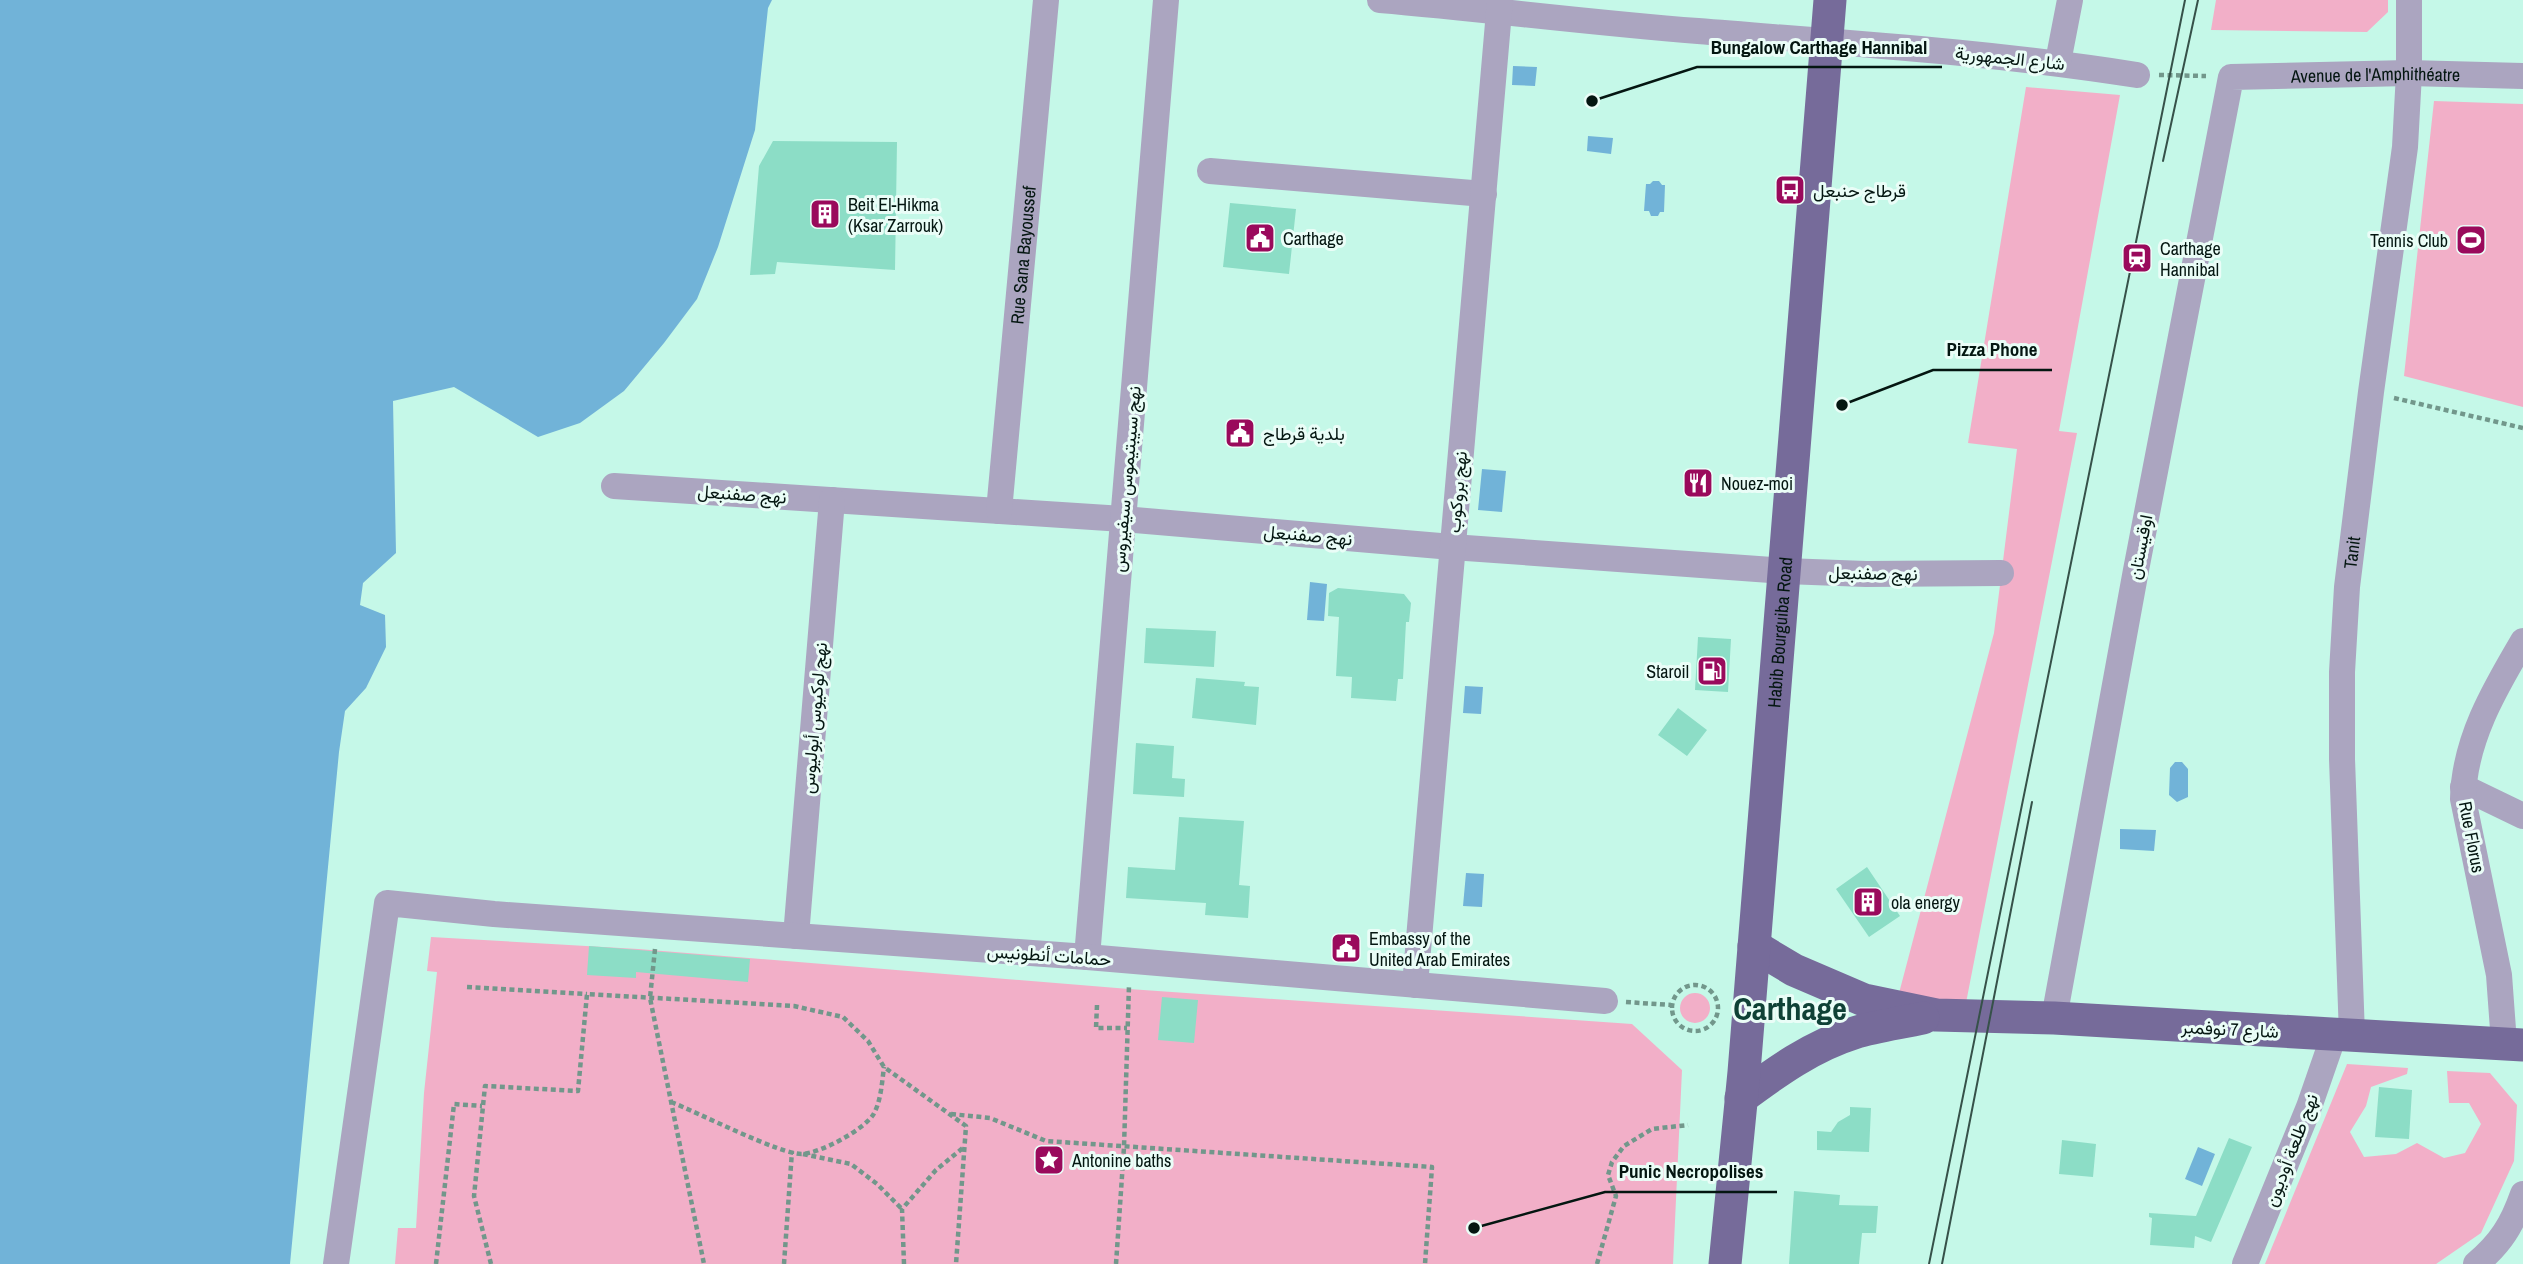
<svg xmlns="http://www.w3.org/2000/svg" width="2523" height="1264" viewBox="0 0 2523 1264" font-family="'Archivo Narrow',Vazirmatn,sans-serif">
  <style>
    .green { fill: #f2afc8 }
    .water { fill: #71b3d8 }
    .building { fill: #8cddc6 }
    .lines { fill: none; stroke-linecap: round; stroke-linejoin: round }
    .path { stroke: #72978b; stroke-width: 4.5; stroke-dasharray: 5 3.5; stroke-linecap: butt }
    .minor { stroke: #aba5c0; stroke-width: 26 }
    .major { stroke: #766b9a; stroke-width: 33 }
    .tram { stroke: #365149; stroke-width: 2 }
    .labels { text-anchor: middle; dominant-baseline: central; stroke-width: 6; stroke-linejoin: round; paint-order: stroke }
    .street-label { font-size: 18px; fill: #041611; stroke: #eafdf7 }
    .poi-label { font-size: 18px; fill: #041611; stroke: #eafdf7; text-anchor: start }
    .town-label { font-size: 32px; font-weight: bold; fill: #0f4136; stroke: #eafdf7 }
    .leader { fill: none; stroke: #041611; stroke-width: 2.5 }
    .callout-dot { fill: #041611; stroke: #eafdf7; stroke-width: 2.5 }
    .callout-label { font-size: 19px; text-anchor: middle; font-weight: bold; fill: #041611; stroke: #eafdf7; stroke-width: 6; stroke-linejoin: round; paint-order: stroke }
  </style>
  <rect width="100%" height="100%" fill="#c5f8e8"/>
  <path class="green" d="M2216 0H2388V12L2367 32 2211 30Z
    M2026 87 2120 95 2059 431 2077 433 1965 1008 1898 997 1994 633 2017 449 1968 443Z
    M2434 101 2523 104V407L2404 376Z
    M431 937 638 949 1129 989 1632 1024 1682 1070 1673 1264H395L398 1228H416L424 1093 437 972 427 971Z
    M1680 1008a15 15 0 1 1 30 0a15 15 0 1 1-30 0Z
    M2347 1064 2408 1068 2407 1074 2371 1087 2366 1106 2350 1132 2364 1157 2396 1154 2417 1143 2444 1158 2465 1153 2481 1124 2469 1103H2449L2447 1071 2490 1073 2517 1105 2514 1161 2481 1233 2436 1264H2265Z"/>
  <path class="water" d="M0 0H772L768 8 755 130 718 247 697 299 664 343 624 391 580 423 538 437 454 387 393 401 396 553 363 583 360 605 385 615 386 647 366 688 345 711 339 752 290 1264H0Z
    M1513 66 1537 67 1535 86 1512 85Z
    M1588 136 1613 138 1611 154 1587 151Z
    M1653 181H1659L1662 185H1665L1664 212H1660L1658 216H1651L1649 211H1644L1646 184H1650Z
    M1482 469 1506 471 1502 512 1478 510Z
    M1310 582 1327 584 1324 621 1307 620Z
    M1465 686 1483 687 1481 714 1463 713Z
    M2175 762H2182L2188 769V797L2177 802 2169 795 2170 768Z
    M2120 829 2156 830 2154 851 2120 849Z
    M1466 873 1484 874 1482 907 1463 906Z
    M2198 1147 2215 1154 2202 1186 2185 1179Z"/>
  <path class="building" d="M773 141 897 142 895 270 777 262 775 274 750 275 759 166Z
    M1230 203 1296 209 1289 274 1223 267Z
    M1338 588 1404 594 1411 603 1409 622H1406L1403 679H1398L1396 701 1351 698 1352 677 1336 676 1339 617 1328 616 1329 593Z
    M1146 628 1216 631 1214 667 1144 663Z
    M1698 637 1731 639 1728 692 1695 690Z
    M1196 678 1245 682 1244 686 1259 687 1256 725 1192 718Z
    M1678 708 1707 730 1687 756 1658 735Z
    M1136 743 1174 746 1172 778 1185 779 1184 797 1133 794Z
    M1179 817 1244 821 1239 885 1250 886 1248 918 1205 915 1206 903 1126 898 1128 867 1175 870Z
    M1867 867 1900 916 1869 937 1836 889Z
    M589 946 750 959 748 982 636 972V978L587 975Z
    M1162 997 1198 1000 1194 1043 1158 1040Z
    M2379 1087 2412 1090 2409 1139 2375 1137Z
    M1850 1107 1871 1108 1869 1152 1817 1150V1131L1831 1132 1838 1122 1850 1115Z
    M2229 1138 2252 1147 2211 1242 2195 1236 2194 1248 2150 1245 2152 1218 2149 1217V1213L2196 1216Z
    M2062 1140 2096 1144 2093 1177 2059 1174Z
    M1794 1191 1840 1195 1839 1205 1878 1206 1876 1233H1862L1859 1264H1789Z"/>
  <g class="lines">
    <path class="path" d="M2159 75 2206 76
      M2394 398 2523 428
      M655 949 650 998 704 1264
      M1672 1008a23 23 0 1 1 46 0a23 23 0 1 1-46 0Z
      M467 987 587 994
      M1626 1002 1671 1005
      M1097 1005 1096 1028H1127
      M671 1102C697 1112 781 1155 802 1154 821 1153 863 1130 873 1115 881 1102 882 1082 884 1067
      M951 1114 990 1118 1046 1141 1432 1167 1425 1264
      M803 1154 851 1164 877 1184 902 1209
      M436 1264 454 1104 482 1106
      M491 1264 474 1196 485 1086 578 1091 587 994 794 1006 843 1017 868 1041 884 1067 966 1126 956 1264
      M784 1264 792 1151
      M904 1264 902 1209 936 1170 964 1147
      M1116 1264 1124 1147 1129 985
      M1597 1264 1616 1196 1608 1175 1612 1162 1624 1146 1652 1129 1688 1125"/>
    <g class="minor">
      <path d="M1380 0C1486 9 1592 23 1698 31 1845 43 1992 52 2137 75"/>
      <path d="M2058 62 2070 0"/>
      <path d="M1210 171 1484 194"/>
      <path d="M614 486 1123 519 1452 547 1785 571 1866 574 2001 573"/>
      <path id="s1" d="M999 511 1046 0"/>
      <path d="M2463 787 2523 816"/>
      <path d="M796 936 832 500"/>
      <path d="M1087 957 1166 0"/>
      <path d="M1415 985 1500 0"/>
      <path id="s2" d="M2054 1018 2136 570 2231 77 2409 73 2523 76"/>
      <path id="s3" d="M2352 1035 2342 759V672L2347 587 2371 392 2405 147 2409 73V0"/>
      <path d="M2504 1043 2499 975 2463 799C2464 741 2494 690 2523 641"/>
      <path d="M336 1264 387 903 494 914 1087 957 1605 1001"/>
      <path d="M2245 1264 2309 1107 2334 1035"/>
      <path d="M2476 1264C2501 1243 2512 1225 2523 1194"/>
    </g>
    <g class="major">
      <path d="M1754 946 1794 970 1864 1000 1936 1015 2054 1018 2523 1045"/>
      <path d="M1741 1098C1776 1072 1812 1046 1854 1033 1876 1026 1901 1023 1923 1018"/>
      <path id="s4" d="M1725 1264 1744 1072 1830 0"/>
    </g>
    <path class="tram" d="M2163 161 2198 0
      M1929 1264 2185 0
      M1942 1264 2032 802"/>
  </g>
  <defs>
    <g id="bus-square" transform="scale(1.575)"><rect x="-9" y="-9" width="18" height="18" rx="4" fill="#9a0a5c" stroke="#eafdf7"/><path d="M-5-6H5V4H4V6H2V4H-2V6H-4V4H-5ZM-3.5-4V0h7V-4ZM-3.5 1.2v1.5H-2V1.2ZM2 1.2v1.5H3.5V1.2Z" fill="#fff"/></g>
    <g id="building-square" transform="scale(1.575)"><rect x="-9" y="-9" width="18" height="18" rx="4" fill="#9a0a5c" stroke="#eafdf7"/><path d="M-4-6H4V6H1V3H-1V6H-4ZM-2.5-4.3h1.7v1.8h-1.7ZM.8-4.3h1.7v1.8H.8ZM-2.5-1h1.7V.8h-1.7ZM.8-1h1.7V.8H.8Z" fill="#fff"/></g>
    <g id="civic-square" transform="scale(1.575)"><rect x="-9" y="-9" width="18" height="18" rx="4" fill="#9a0a5c" stroke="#eafdf7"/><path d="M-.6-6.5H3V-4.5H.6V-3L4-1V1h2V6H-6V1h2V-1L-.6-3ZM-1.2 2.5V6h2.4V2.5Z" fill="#fff"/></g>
    <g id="stadium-square" transform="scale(1.575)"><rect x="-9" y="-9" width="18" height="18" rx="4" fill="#9a0a5c" stroke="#eafdf7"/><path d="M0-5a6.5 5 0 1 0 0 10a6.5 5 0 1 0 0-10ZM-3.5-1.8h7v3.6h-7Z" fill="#fff"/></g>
    <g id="station-square" transform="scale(1.575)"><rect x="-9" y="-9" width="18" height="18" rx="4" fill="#9a0a5c" stroke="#eafdf7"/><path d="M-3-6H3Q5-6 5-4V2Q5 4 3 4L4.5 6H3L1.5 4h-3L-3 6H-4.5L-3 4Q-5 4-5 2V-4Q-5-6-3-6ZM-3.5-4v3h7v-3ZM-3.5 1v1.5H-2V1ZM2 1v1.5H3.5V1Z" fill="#fff"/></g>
    <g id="restaurant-square" transform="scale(1.575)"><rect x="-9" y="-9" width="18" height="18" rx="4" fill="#9a0a5c" stroke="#eafdf7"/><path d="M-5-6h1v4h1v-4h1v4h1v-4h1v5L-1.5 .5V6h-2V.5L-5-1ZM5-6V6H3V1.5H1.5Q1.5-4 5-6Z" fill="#fff"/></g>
    <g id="fuel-square" transform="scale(1.575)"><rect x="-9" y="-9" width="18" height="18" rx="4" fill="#9a0a5c" stroke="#eafdf7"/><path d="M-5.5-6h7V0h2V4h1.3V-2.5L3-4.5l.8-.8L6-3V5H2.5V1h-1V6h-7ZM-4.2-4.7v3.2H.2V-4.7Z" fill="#fff"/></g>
    <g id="sight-square" transform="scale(1.575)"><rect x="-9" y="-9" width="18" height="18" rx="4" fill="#9a0a5c" stroke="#eafdf7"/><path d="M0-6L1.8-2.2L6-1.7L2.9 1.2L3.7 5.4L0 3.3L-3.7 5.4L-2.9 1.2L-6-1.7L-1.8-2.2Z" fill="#fff"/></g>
  </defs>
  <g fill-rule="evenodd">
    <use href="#bus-square" x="1790" y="190"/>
    <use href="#building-square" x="825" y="214"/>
    <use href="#civic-square" x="1260" y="238"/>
    <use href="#stadium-square" x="2471" y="240"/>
    <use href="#station-square" x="2137" y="258"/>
    <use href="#civic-square" x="1240" y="433"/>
    <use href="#restaurant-square" x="1698" y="483"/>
    <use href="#fuel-square" x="1712" y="671"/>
    <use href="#building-square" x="1868" y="902"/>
    <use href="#civic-square" x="1346" y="948"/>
    <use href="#sight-square" x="1049" y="1160"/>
  </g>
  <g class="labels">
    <g class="street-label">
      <text transform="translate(2010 58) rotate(6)">شارع الجمهورية</text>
      <text stroke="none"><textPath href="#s2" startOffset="1102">Avenue de l'Amphithéatre</textPath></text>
      <text stroke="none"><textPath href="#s1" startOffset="257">Rue Sana Bayoussef</textPath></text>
      <text transform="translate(1126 479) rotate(-85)">نهج سيبتيموس سيفيروس</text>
      <text transform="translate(1457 492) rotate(-85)">نهج بروكوب</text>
      <text transform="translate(742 494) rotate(4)">نهج صفنبعل</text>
      <text transform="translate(1308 535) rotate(5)">نهج صفنبعل</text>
      <text transform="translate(2140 547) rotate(-79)">اوقيستان</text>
      <text stroke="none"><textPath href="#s3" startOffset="483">Tanit</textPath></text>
      <text transform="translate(1873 573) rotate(1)">نهج صفنبعل</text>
      <text stroke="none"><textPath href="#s4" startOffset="634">Habib Bourguiba Road</textPath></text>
      <text transform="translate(814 718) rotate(-85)">نهج لوكيوس أبوليوس</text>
      <text transform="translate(2472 837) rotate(79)">Rue Florus</text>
      <text transform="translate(1049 955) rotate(4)">حمامات أنطونيس</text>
      <text transform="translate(2230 1029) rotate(3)">شارع 7 نوفمبر</text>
      <text transform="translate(2291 1150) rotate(-69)">نهج طلعة أوديون</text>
    </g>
    <g class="poi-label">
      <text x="1813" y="190">قرطاج حنبعل</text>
      <text x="848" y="204">Beit El-Hikma<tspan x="848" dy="21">(Ksar Zarrouk)</tspan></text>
      <text x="1283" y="238">Carthage</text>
      <text x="2448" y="240" text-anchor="end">Tennis Club</text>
      <text x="2160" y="248">Carthage<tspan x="2160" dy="21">Hannibal</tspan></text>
      <text x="1263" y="433">بلدية قرطاج</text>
      <text x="1721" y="483">Nouez-moi</text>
      <text x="1689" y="671" text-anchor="end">Staroil</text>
      <text x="1891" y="902">ola energy</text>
      <text x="1369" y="938">Embassy of the<tspan x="1369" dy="21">United Arab Emirates</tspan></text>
      <text x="1072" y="1160">Antonine baths</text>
    </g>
    <g class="town-label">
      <text x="1790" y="1008">Carthage</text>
    </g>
  </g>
  <path class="leader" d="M1592 101L1697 67H1942M1842 405L1933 370H2052M1474 1228L1605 1192H1777"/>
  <g class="callout-dot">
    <circle cx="1592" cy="101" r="7"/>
    <circle cx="1842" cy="405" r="7"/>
    <circle cx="1474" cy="1228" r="7"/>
  </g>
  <g class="callout-label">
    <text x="1819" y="54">Bungalow Carthage Hannibal</text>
    <text x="1992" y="356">Pizza Phone</text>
    <text x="1691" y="1178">Punic Necropolises</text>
  </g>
</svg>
